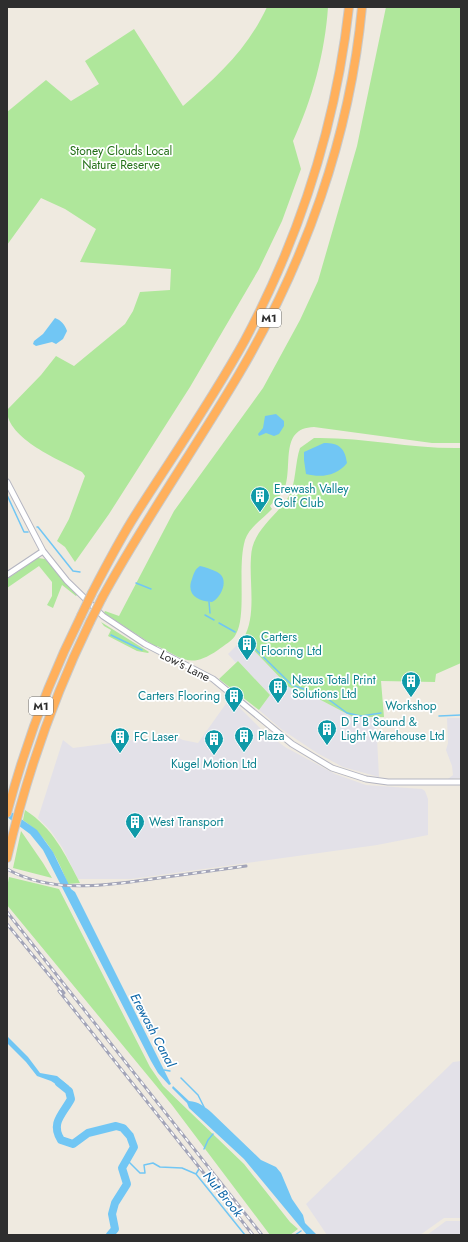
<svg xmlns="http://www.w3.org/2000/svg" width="468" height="1242" viewBox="0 0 468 1242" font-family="Jost,sans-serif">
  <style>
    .industrial { fill: #e3e1e8 }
    .green { fill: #afe79b }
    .water { fill: #71c6f4 }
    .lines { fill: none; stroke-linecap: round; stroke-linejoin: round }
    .stream { stroke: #71c6f4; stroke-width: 1.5 }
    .river { stroke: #71c6f4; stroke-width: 8 }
    .tertiary-casing { stroke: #b4b5c1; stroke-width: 7 }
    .motorway-casing { stroke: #c9c9c9; stroke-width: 10 }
    .tertiary { stroke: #fff; stroke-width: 5 }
    .motorway { stroke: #ffb05c; stroke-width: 8 }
    .rail-casing { stroke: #a2a4b8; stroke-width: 3 }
    .rail { stroke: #fff; stroke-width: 1.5; stroke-dasharray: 4.5; stroke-linecap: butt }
    .motorway-bridge-casing { stroke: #c9c9c9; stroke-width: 10; stroke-linecap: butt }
    .motorway-bridge { stroke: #ffb05c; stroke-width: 8 }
    .labels { text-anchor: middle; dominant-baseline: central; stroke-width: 3.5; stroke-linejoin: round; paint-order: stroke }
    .shield { fill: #fff; stroke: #6d6d6d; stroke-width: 1 }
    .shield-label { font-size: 11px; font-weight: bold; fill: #2e2e2e }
    .park-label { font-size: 12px; fill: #247018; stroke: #fff }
    .culture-label { font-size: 12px; fill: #0d838f; stroke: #fff; text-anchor: start }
    .street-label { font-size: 12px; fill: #2e2e2e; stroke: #fff }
    .water-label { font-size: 13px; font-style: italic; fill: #0864a7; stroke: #fff }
  </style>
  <rect width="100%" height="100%" fill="#efeae0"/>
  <path class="industrial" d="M243 639 289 687 317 698 353 717 376 718 379 777 343 767 317 753 281 729 259 710 270 695 238 661 236 663 228 654Z
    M230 698 261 729 285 747 335 774 366 785 422 789 425 791 428 799V835L377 845 131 879H78L62 847 50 830 38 818 63 740 73 748 172 735 183 740 198 743Z
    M447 718H461V778L448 779 453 775 452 766 446 750 448 743Z
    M461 1061V1218H444L420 1235H327L306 1204 446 1069 453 1062Z
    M446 1221H461V1235H427Z"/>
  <path class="green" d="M267 7H328C325 53 312 100 293 141L301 169 282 221 259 269 190 387 109 514 75 562 65 547 57 541 69 519 85 476 82 472C60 460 7 439 7 410L41 375 56 356 74 366 125 324 133 311 140 292 170 290 171 269 80 262 96 229 65 209 41 198 7 245V112L46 80 71 101 99 84 85 61 134 29 183 106C218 76 247 50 267 7Z
    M386 7H461V443H432L314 427C278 428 294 468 284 490 281 496 274 501 270 506L272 509C264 518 249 527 245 540 237 567 247 614 236 634 233 641 224 645 218 650 190 669 184 659 157 646L156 647 104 613 105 611 119 616 174 511 263 388 300 320 318 281 357 146Z
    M314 438C363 437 412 449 461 448V663L436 674 435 682 381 681 384 717H353L317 698 289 687 243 639C257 616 249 583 251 557 252 530 276 517 289 496 296 484 295 462 300 448Z
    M38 558 45 559 77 595 76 596 62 585 53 608 47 605 52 596V582L39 566 7 588V579Z
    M101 622 149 652 148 653 137 651 108 636 111 630 104 626Z
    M238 661 270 695 259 710 219 679Z
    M25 810C53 828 65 854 80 883L68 884C57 857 47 837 23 820Z
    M21 831 43 863 52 878 13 868Z
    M9 877 59 889 150 1067 163 1086 244 1164 290 1222 298 1229 290 1235H270L172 1105 7 905V888Z"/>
  <path class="water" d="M55 318C61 320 65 325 67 331L63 339 56 344 52 342 36 346 33 344 34 341 43 334Z
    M276 414 284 421V426L279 434 274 436 266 433 259 436 258 434 263 428 265 416Z
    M324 443C339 443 345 448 347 463 337 476 321 478 306 474L304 460V452Z
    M200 566C205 567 218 571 221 575 228 583 220 598 212 602 197 601 186 594 192 579 194 573 195 569 200 566Z
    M7 809 37 830 53 852 71 889 75 892 171 1084 169 1085 158 1073 151 1061 43 850 30 834 7 817Z
    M7 1036 28 1057 40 1073 57 1076 69 1086 65 1090 51 1081 37 1076 26 1062 7 1043Z
    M173 1086 189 1101C199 1102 204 1106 211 1112L261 1160 276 1167 281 1173 292 1199 303 1215 305 1223 317 1235H307L244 1159 189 1108 187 1103 172 1088Z"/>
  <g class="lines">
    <path class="stream" d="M7 495 24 532H28
      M37 527H38L73 571 80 572
      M136 583 151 589
      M209 602 210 613
      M205 615 214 620
      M219 623 235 632
      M111 635 142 650
      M245 639 292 685 324 696 347 713 361 716 381 713
      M439 716 461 715
      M164 1070 170 1071
      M181 1078 198 1095 204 1107
      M204 1149 208 1140 213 1134
      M127 1160 140 1173H145L144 1165 153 1163 160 1167 182 1168 196 1174 245 1235
      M196 1174 199 1169
      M295 1235 301 1231"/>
    <path class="river" d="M59 1083 69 1091 71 1099C63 1114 50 1123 61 1140L73 1144 88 1133 116 1126 123 1128 130 1136 134 1147 122 1168 127 1184 115 1203 112 1214 115 1229 110 1235"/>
    <g class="tertiary-casing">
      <path id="tertiary" d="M7 482 43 551 67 581 103 616 145 644 213 679 292 744 332 768 366 779 388 782H461
        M7 575 43 551"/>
    </g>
    <g class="motorway-casing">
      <path id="motorway" d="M92 593C106 566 120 539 136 514 173 456 212 400 245 340 300 236 336 124 349 7
        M102 598C144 521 194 450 239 374 305 262 350 137 362 7
        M7 813C25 745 49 680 81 616
        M7 858C26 777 53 698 90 622"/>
    </g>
    <use href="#tertiary" class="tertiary"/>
    <use href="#motorway" class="motorway"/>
    <g class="rail-casing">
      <path id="rail" d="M7 869C53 895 109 885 159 878 188 874 217 870 246 866
        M7 912 262 1235
        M7 924 64 993
        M59 991 253 1235"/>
    </g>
    <use href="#rail" class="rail"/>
    <g class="motorway-bridge-casing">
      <path id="motorway-bridge" d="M81 616 92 593
        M90 622 102 598"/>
    </g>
    <use href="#motorway-bridge" class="motorway-bridge"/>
  </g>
  <defs>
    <g id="building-pin" transform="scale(1)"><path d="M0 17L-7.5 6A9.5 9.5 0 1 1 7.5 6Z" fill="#0f9aa8" stroke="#fff"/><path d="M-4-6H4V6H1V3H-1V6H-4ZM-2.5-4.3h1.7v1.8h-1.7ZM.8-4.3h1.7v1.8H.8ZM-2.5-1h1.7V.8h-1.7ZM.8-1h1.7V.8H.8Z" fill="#fff"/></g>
  </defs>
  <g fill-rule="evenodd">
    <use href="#building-pin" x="260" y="496"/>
    <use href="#building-pin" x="247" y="644"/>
    <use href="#building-pin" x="411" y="681"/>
    <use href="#building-pin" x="278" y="687"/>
    <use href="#building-pin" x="234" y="696"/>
    <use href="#building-pin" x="327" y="729"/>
    <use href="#building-pin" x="244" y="736"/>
    <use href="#building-pin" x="120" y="737"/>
    <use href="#building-pin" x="214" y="739"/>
    <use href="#building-pin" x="135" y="822"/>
  </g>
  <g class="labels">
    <g class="shield">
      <rect x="257" y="309" width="24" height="18" rx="3"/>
      <rect x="29" y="697" width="24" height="18" rx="3"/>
    </g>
    <g class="shield-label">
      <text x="269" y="318">M1</text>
      <text x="41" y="706">M1</text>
    </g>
    <g class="park-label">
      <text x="121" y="151">Stoney Clouds Local<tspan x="121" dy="14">Nature Reserve</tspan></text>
    </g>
    <g class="culture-label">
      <text x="274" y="489">Erewash Valley<tspan x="274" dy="14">Golf Club</tspan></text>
      <text x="261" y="637">Carters<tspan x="261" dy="14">Flooring Ltd</tspan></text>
      <text x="292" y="680">Nexus Total Print<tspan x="292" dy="14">Solutions Ltd</tspan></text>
      <text x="220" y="696" text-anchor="end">Carters Flooring</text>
      <text x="411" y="706" text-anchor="middle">Workshop</text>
      <text x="341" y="722">D F B Sound &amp;<tspan x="341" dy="14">Light Warehouse Ltd</tspan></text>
      <text x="258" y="736">Plaza</text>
      <text x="134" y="737">FC Laser</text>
      <text x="214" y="764" text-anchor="middle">Kugel Motion Ltd</text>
      <text x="149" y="822">West Transport</text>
    </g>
    <g class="street-label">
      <text transform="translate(185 666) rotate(27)">Low's Lane</text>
    </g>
    <g class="water-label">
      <text transform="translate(153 1030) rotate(62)">Erewash Canal</text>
      <text transform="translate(223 1194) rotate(51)">Nut Brook</text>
    </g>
  </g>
  <rect width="468" height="1242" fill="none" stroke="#2e2e2e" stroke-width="16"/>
</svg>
